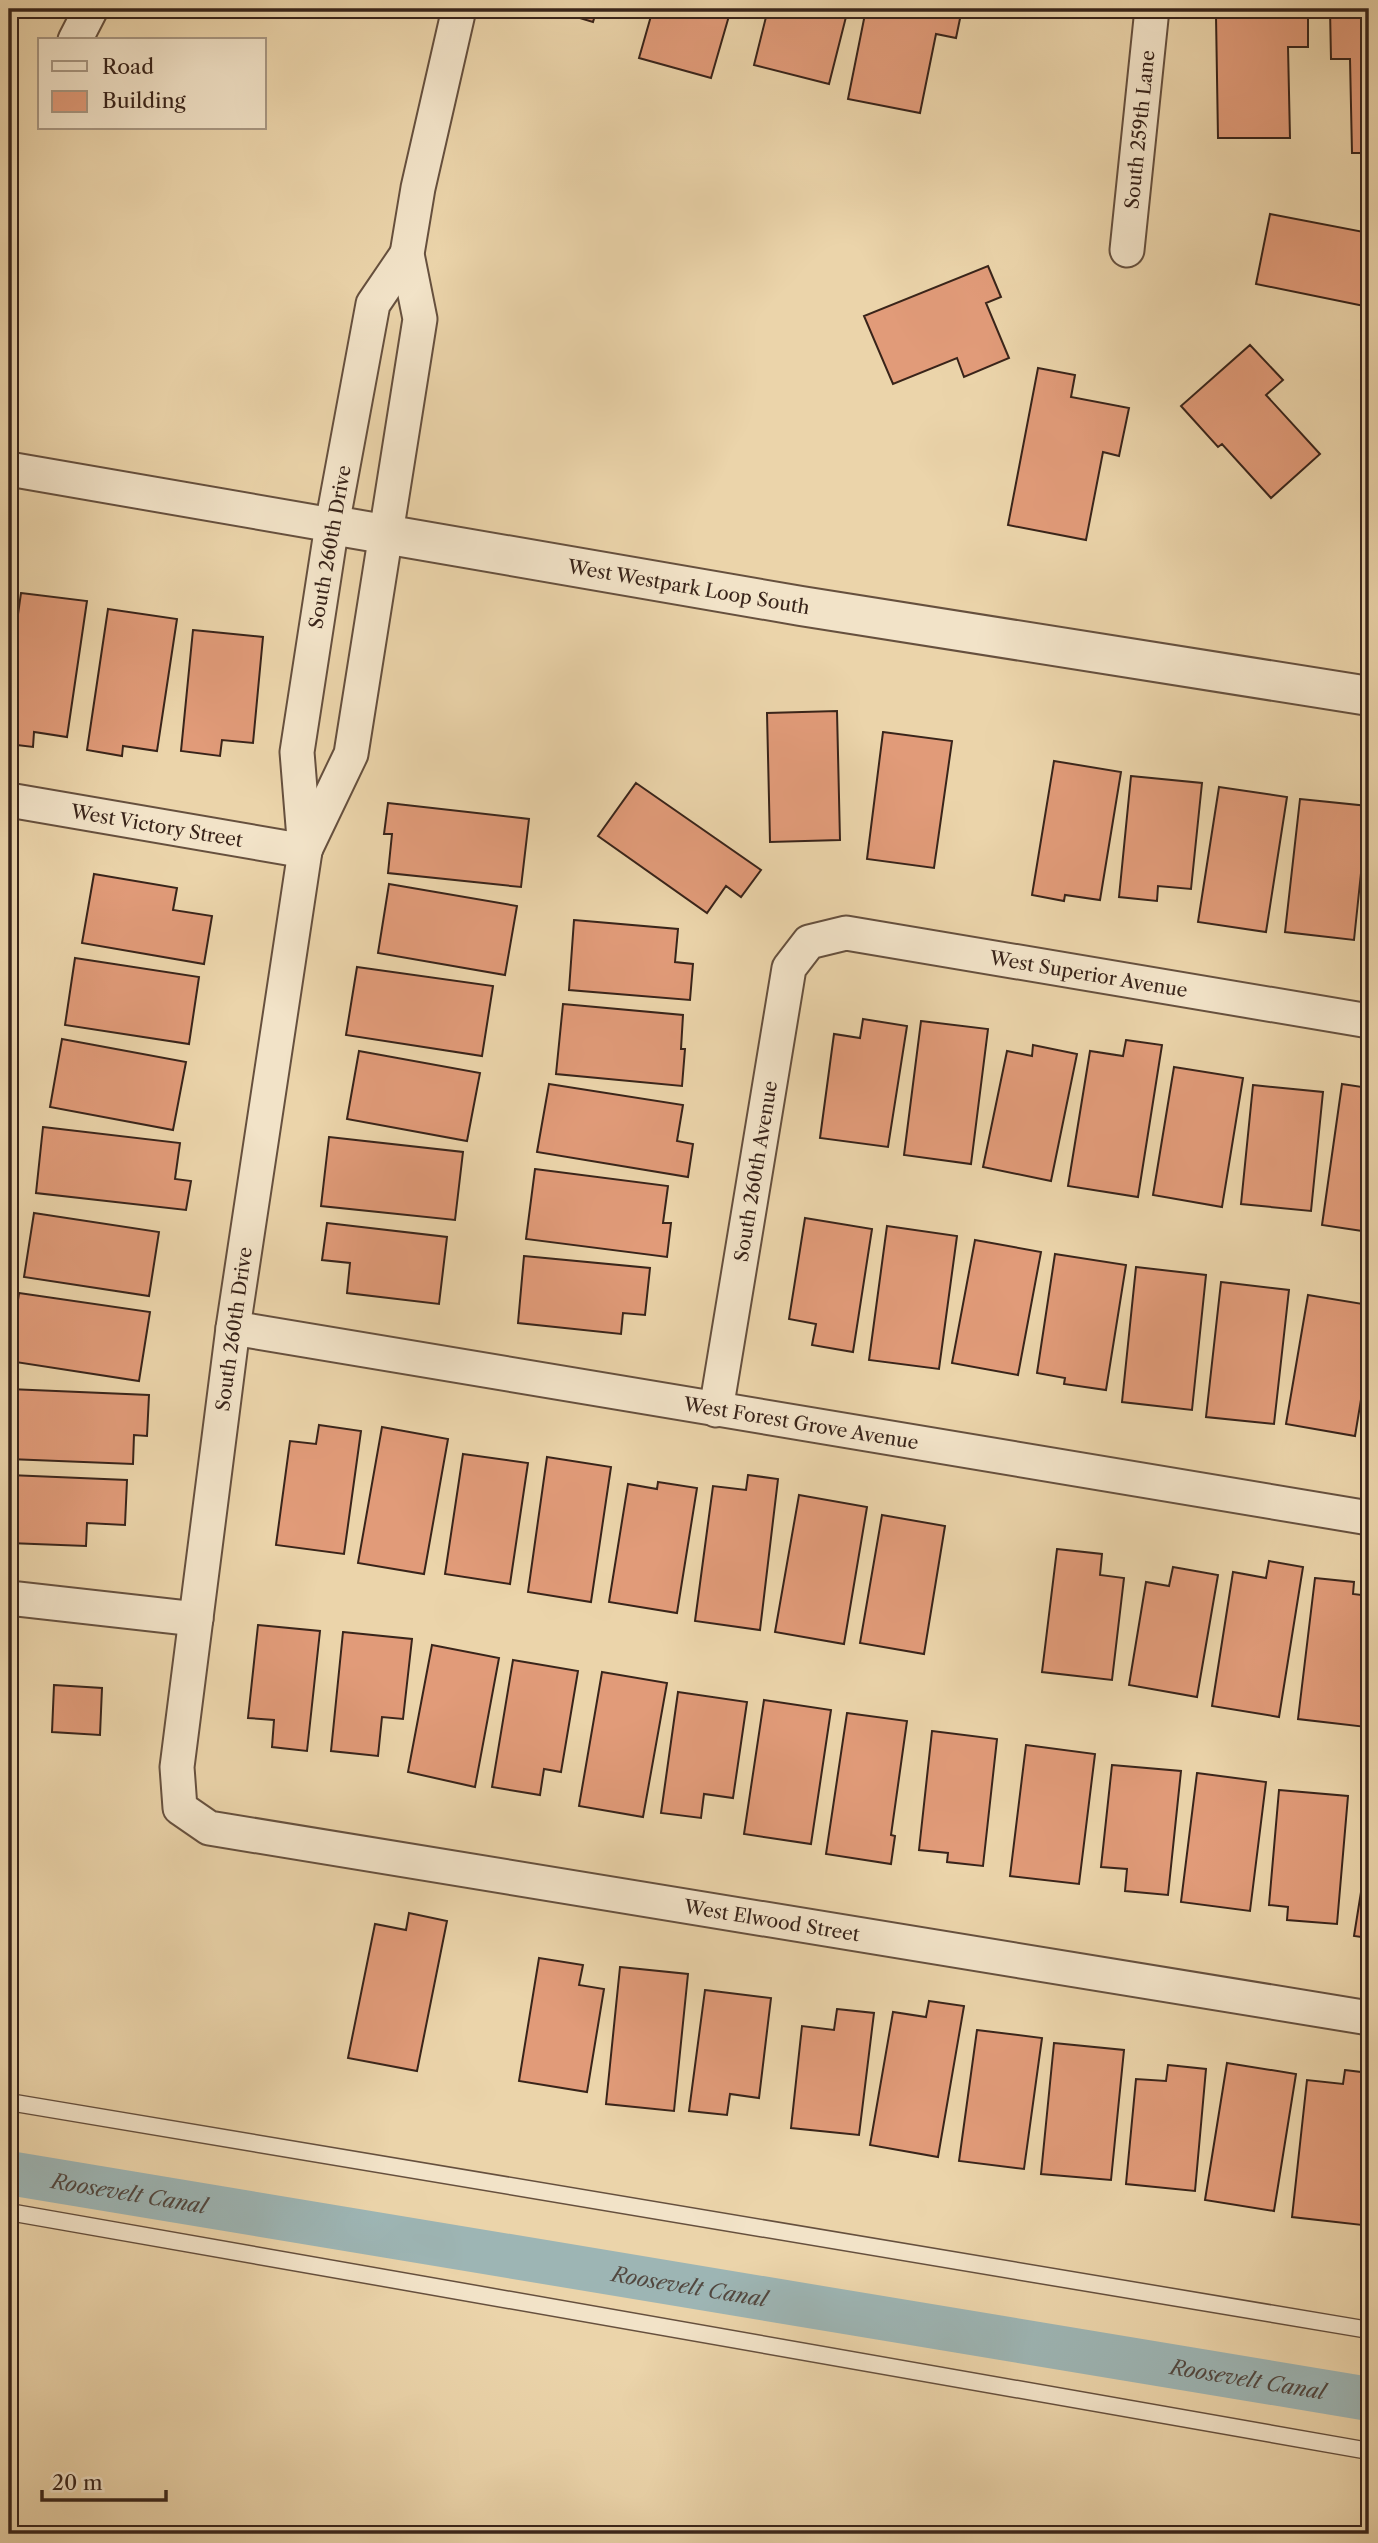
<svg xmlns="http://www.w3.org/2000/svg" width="1378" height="2543" viewBox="0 0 1378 2543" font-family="'Libre Caslon Text',serif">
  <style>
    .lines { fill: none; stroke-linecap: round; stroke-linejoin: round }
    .canal { stroke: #9db5b4; stroke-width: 44 }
    .building { fill: #e19b79; stroke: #39241a; stroke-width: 2 }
    .service-casing { stroke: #66503e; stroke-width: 19 }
    .minor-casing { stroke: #66503e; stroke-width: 37 }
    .tertiary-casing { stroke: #66503e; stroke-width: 42 }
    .service { stroke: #f2e3c8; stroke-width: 16 }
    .minor { stroke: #f2e3c8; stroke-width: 33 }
    .tertiary { stroke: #f2e3c8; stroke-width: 38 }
    .labels { text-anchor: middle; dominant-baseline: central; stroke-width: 5; stroke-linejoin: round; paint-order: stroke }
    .street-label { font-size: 19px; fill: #39241a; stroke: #f2e3c8 }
    .water-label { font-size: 21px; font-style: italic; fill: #524840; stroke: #f2e3c8 }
  </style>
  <rect width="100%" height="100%" fill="#ebd4aa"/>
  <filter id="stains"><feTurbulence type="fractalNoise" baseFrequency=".00286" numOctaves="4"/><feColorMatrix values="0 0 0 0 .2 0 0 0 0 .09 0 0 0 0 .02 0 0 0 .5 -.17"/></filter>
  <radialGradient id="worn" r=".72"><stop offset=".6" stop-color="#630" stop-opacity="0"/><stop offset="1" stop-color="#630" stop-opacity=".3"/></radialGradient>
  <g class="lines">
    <path class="canal" id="s1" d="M9 2173 1369 2399"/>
  </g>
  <path class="building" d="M550 9H597L593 22Z
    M653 9H731L711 78 639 58Z
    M768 9H848L829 84 754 65Z
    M866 9H962L956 38 936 34 920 113 848 99Z
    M1330 9H1369V153H1352L1350 59H1331Z
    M1308 14V47H1288L1290 138H1218L1216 16Z
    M1270 214 1369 233V307L1256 284Z
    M988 266 1001 297 986 303 1009 358 964 377 957 358 893 384 864 316Z
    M1250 345 1283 380 1266 395 1320 454 1271 498 1222 444 1218 447 1181 406Z
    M1038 368 1075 375 1071 397 1129 408 1119 456 1103 452 1086 540 1008 525Z
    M21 593 87 601 67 737 34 732 33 747 9 744V677Z
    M108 609 177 619 157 751 123 746 122 756 87 750Z
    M193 630 263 637 253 743 222 740 220 756 181 751Z
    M837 711 840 840 770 842 767 713Z
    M883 732 952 741 934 868 867 859Z
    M1054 761 1121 772 1100 900 1065 895 1064 901 1032 895Z
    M1131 776 1202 783 1191 889 1158 886 1157 901 1119 897Z
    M636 783 761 870 741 897 726 886 707 913 598 836Z
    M1219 787 1287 797 1266 932 1198 922Z
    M1300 799 1368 806 1354 940 1285 932Z
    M388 803 529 819 521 887 388 873 392 834H384Z
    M94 874 177 888 173 910 212 916 204 964 82 943Z
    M389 884 517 906 505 975 378 953Z
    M574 920 678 929 675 962 693 964 690 1000 569 990Z
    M75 958 199 977 189 1044 65 1025Z
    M357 967 493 986 482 1056 346 1035Z
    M563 1004 683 1015 681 1049H685L682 1086 556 1074Z
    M863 1019 907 1026 888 1147 820 1138 834 1034 860 1038Z
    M921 1021 988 1029 971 1164 904 1155Z
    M62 1039 186 1062 173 1130 50 1107Z
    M1126 1040 1162 1045 1138 1197 1068 1186 1090 1051 1123 1056Z
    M1033 1045 1077 1054 1051 1181 983 1167 1007 1051 1032 1056Z
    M359 1051 480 1073 467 1141 347 1119Z
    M1174 1067 1243 1078 1222 1207 1153 1195Z
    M549 1084 683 1105 677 1141 693 1144 688 1177 537 1152Z
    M1342 1084 1369 1088V1232L1322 1225Z
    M1253 1085 1323 1092 1311 1211 1241 1204Z
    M43 1127 180 1143 175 1179 191 1181 186 1210 36 1193Z
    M329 1137 463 1152 455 1220 321 1206Z
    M535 1169 668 1186 663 1223H671L667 1257 526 1239Z
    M34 1213 159 1232 149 1296 24 1277Z
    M805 1218 872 1229 853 1352 812 1345 816 1324 789 1319Z
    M327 1223 447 1237 439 1304 347 1293 350 1263 322 1260Z
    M887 1226 957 1236 939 1369 869 1360Z
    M975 1240 1041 1252 1018 1375 952 1363Z
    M1055 1254 1126 1265 1106 1390 1064 1384 1065 1378 1037 1373Z
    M524 1256 650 1268 645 1315 623 1313 621 1334 518 1323Z
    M1136 1267 1206 1275 1192 1410 1122 1402Z
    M1221 1282 1289 1290 1274 1424 1206 1417Z
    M19 1293 150 1312 139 1381 9 1361Z
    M1308 1295 1369 1305V1351L1355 1436 1286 1424Z
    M9 1389 149 1395 147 1436 134 1435 133 1464 9 1459Z
    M319 1425 361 1431 344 1554 276 1545 290 1441 316 1444Z
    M382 1427 448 1439 424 1574 358 1563Z
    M463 1454 528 1463 510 1584 445 1574Z
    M547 1457 611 1467 591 1602 528 1592Z
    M9 1475 127 1480 125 1525 87 1523 86 1546 9 1543Z
    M748 1475 778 1479 760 1630 695 1621 713 1486 746 1490Z
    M658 1482 697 1488 677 1613 609 1602 628 1484 657 1489Z
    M799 1495 867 1507 844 1644 775 1632Z
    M882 1515 945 1526 924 1654 860 1643Z
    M1057 1549 1102 1554 1100 1575 1124 1578 1112 1680 1042 1672Z
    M1269 1561 1303 1567 1279 1717 1212 1706 1233 1572 1266 1578Z
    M1173 1567 1218 1575 1197 1697 1129 1685 1146 1582 1169 1586Z
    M1315 1578 1354 1582 1353 1594 1369 1596 1366 1727 1298 1719Z
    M258 1625 320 1631 307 1751 272 1747 274 1720 248 1718Z
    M343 1632 412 1639 403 1719 382 1717 378 1756 331 1751Z
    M432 1645 499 1658 475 1787 408 1772Z
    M513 1660 578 1671 561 1772 544 1769 540 1795 492 1787Z
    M602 1672 667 1683 643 1817 579 1806Z
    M54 1685 102 1688 100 1735 52 1732Z
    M678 1692 747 1702 733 1798 704 1794 701 1818 661 1813Z
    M764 1700 831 1710 811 1844 744 1834Z
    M847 1713 907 1721 891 1835 895 1836 891 1864 826 1854Z
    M932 1731 997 1739 983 1866 947 1862 948 1853 919 1850Z
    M1026 1745 1095 1754 1079 1884 1010 1876Z
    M1112 1765 1181 1771 1168 1895 1125 1891 1127 1869 1101 1867Z
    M1197 1773 1266 1782 1250 1911 1181 1902Z
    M1279 1790 1348 1796 1337 1924 1287 1920 1288 1907 1269 1905Z
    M1369 1842V1938L1354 1936Z
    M409 1913 447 1921 417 2071 348 2058 375 1924 406 1930Z
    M539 1958 583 1965 579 1985 604 1989 587 2092 519 2081Z
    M620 1967 688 1974 674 2111 606 2104Z
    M705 1990 771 1998 759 2098 730 2094 727 2115 689 2111Z
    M929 2001 964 2006 938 2157 870 2145 893 2012 926 2017Z
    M837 2009 874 2013 859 2135 791 2128 802 2026 834 2030Z
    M977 2030 1042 2038 1024 2169 959 2161Z
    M1054 2043 1124 2050 1111 2180 1041 2174Z
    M1227 2063 1296 2074 1274 2211 1205 2200Z
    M1168 2065 1206 2069 1195 2191 1126 2184 1136 2079 1166 2081Z
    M1345 2070 1369 2073V2158L1362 2225 1292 2217 1307 2080 1343 2084Z"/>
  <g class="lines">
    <g class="service-casing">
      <path id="service" d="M9 2102 1369 2330
        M9 2212 1369 2451"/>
    </g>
    <g class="minor-casing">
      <g id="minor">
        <path d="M75 40 91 9"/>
        <path id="s2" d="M1127 250 1152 9"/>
        <path id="s3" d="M407 254 373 304 332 525 297 752 305 851 233 1328 177 1767 180 1808 209 1828 1369 2018"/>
        <path d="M9 469 332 525"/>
        <path id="s4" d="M9 800 305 851"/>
        <path d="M306 848 351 754 420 319 407 254 418 188 459 9"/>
        <path id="s5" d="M233 1328 1369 1518"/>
        <path id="s6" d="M716 1410 789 968 809 942 846 933 1369 1021"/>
        <path d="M9 1598 196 1619"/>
      </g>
    </g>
    <g class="tertiary-casing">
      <g id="tertiary">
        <path id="s7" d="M332 525 801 606 1369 696"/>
      </g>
    </g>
    <use href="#service" class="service"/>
    <use href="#minor" class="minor"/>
    <use href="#tertiary" class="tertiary"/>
  </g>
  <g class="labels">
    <g class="street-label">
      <text stroke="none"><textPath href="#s2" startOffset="121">South 259th Lane</textPath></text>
      <text transform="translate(330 547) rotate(-80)">South 260th Drive</text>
      <text stroke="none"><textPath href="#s7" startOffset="362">West Westpark Loop South</textPath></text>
      <text stroke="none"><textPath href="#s4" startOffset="150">West Victory Street</textPath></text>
      <text stroke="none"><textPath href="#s6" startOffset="765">West Superior Avenue</textPath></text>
      <text stroke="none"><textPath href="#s6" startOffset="242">South 260th Avenue</textPath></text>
      <text transform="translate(234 1329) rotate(-82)">South 260th Drive</text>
      <text stroke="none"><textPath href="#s5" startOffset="576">West Forest Grove Avenue</textPath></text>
      <text stroke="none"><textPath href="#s3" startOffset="2186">West Elwood Street</textPath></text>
    </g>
    <g class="water-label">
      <text stroke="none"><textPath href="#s1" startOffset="122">Roosevelt Canal</textPath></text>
      <text stroke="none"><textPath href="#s1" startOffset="690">Roosevelt Canal</textPath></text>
      <text stroke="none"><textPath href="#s1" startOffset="1256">Roosevelt Canal</textPath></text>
    </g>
  </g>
  <rect width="1378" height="2543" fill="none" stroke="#ebd4aa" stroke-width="35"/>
  <rect x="10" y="10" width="1357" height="2522" fill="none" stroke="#39241a" stroke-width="3.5"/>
  <rect x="18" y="18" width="1343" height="2508" fill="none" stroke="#39241a" stroke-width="2"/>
  <rect x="38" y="38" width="228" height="91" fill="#f2e3c8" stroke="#a89782" stroke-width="2"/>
  <rect x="52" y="61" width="35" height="10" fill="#f2e3c8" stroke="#a89782" stroke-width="2"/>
  <text x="102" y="74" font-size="21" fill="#39241a">Road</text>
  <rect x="52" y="91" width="35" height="21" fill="#e19b79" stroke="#a89782" stroke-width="2"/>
  <text x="102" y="108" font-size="21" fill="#39241a">Building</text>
  <path d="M42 2490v10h124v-10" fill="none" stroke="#39241a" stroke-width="3.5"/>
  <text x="52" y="2490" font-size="21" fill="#39241a" stroke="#f2e3c8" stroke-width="5" paint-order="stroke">20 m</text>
  <rect width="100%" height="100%" filter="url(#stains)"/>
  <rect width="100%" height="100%" fill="url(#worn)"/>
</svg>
